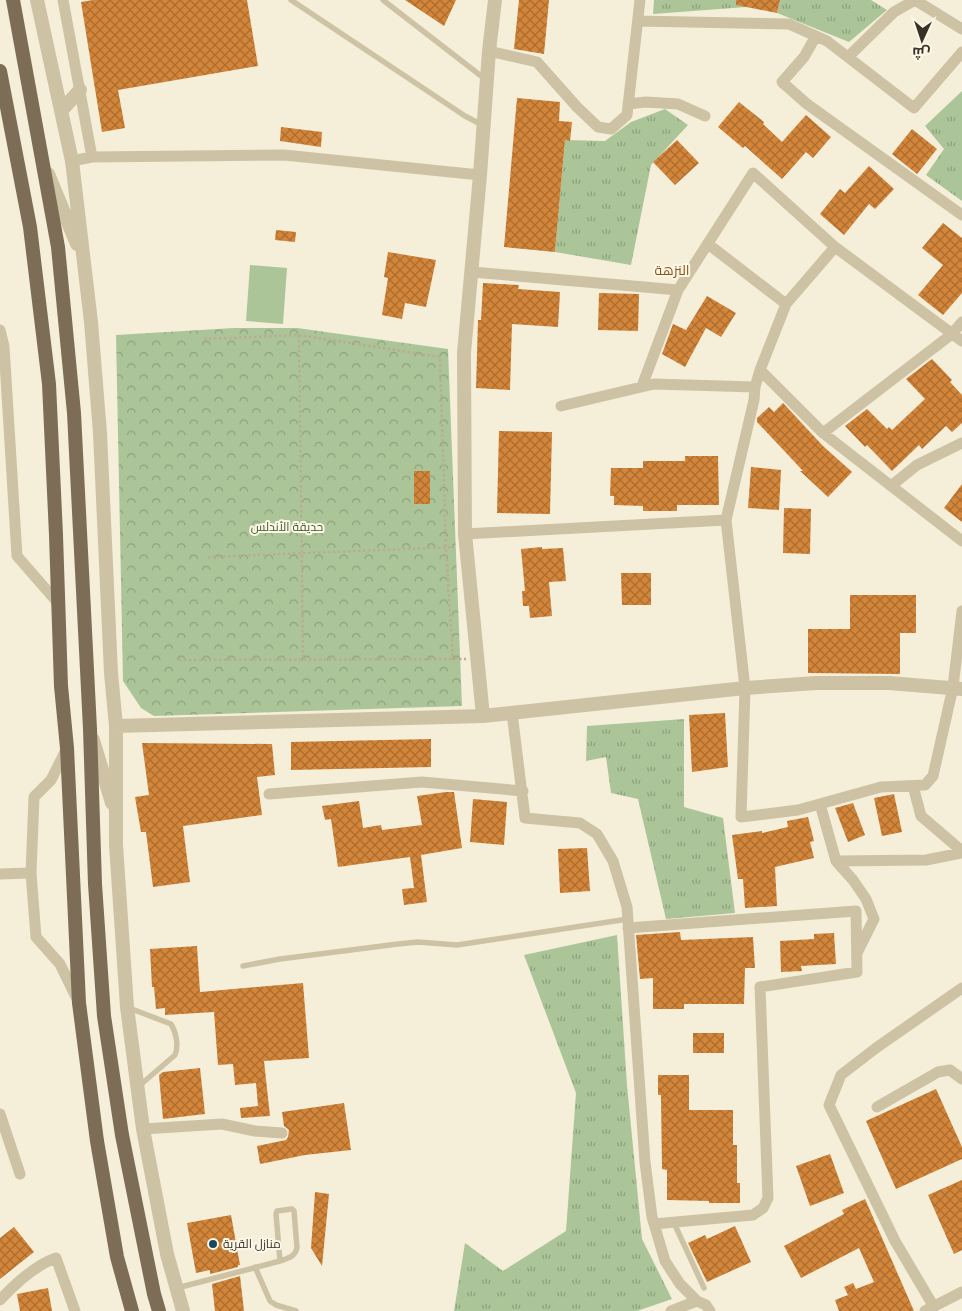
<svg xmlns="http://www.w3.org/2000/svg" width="962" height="1311" viewBox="0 0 962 1311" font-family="'Fira Sans Condensed',Cairo,sans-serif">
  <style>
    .grass { fill: url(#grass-tufts) }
    .park { fill: url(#park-crowns) }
    .pitch { fill: #abc599 }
    .building { fill: url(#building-cross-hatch) }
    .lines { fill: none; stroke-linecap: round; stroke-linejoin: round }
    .path { stroke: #baac8f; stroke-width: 2.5; stroke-dasharray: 2.5 2.5; stroke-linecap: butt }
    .service { stroke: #cec2a5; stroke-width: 5.5 }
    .minor { stroke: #cec2a5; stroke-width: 11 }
    .tertiary { stroke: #cec2a5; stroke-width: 14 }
    .primary { stroke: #7d6d56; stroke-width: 14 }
    .poi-dot { fill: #18495f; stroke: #fcf7e7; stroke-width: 2 }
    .labels { text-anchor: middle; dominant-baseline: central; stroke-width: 4; stroke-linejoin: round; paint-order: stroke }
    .park-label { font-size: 12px; fill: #3b5a28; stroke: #fcf7e7 }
    .poi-label { font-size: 12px; fill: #393127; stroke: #fcf7e7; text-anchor: start }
    .neighbourhood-label { font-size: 14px; fill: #915217; stroke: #fcf7e7 }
  </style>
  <defs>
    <pattern id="grass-tufts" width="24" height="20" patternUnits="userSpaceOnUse" patternTransform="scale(1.25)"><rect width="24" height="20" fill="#abc599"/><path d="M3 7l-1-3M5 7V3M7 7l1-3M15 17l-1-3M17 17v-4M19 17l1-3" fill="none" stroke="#8ca17d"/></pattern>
    <pattern id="park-crowns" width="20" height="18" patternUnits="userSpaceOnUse" patternTransform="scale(1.25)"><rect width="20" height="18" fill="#abc599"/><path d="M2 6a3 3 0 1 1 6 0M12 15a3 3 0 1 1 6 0" fill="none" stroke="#8ca17d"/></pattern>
    <pattern id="building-cross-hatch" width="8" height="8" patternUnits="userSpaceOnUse" patternTransform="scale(1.25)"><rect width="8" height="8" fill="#d3853a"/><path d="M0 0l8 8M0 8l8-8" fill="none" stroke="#ac6d31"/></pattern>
  </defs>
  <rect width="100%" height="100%" fill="#f5efda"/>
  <path class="grass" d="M654 0H747L746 7 653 14Z
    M780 0H871L887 10 849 42 777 13Z
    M962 91V201L926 175 944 149 925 126Z
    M665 109 688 125 651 165 631 265 555 252 565 140 605 141 631 122Z
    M684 719V807L723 818 735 913 666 919 638 799 611 793 606 757 586 761 587 726Z
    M617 935 627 1085 642 1239 672 1299 637 1311H454L465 1243 503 1271 566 1231 576 1093 524 955Z"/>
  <path class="park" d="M234 328H297L448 349 462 706 154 716 141 708 123 681 116 335Z"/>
  <path class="pitch" d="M250 265 287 268 283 324 246 321Z"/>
  <path class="building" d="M93 0H247L258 66 118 90 125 128 102 132 81 2Z
    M405 0H456L444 26Z
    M519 0H549L544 54 514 49Z
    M736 0H780L777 13 736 5Z
    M517 98 560 102 559 121 572 122 570 141 565 140 555 252 504 247Z
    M739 102 764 122 763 124 782 142 806 115 831 137 813 158 806 152 782 179 745 146 743 148 718 127Z
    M281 127 322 132 321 147 280 141Z
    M912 129 937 149 917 174 892 154Z
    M677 140 699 163 675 185 653 162Z
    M869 166 894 189 875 209 869 204 844 235 820 214 840 189 845 193Z
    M943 223 962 238V293L943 315 918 295 943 265 922 248Z
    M276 230 296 232 295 242 275 240Z
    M388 252 436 260 426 307 405 303 402 319 382 315 388 278 384 277Z
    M483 283 519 285 518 289 560 292 558 327 512 324 510 390 476 388 478 320H481Z
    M599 293 639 294 638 331 598 330Z
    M707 296 736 313 721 337 706 328 685 367 662 354 673 324 686 330Z
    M932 359 952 380 950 382 962 395V423L952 432 946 426 922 449 919 445 892 471 867 445 865 447 845 426 867 409 887 429 889 427 892 430 925 399 906 379Z
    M783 403 823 446 852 472 828 497 800 471H803L757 422V418L769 407 774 412Z
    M499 431 552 432 550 514 497 513Z
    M685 456H718L719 505H677V511H643V506L614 505V496H610L611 468H643V461H685Z
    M751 467 781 470 779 510 748 508Z
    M414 471H430V504H414Z
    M962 484V522L944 508Z
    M784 508 811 509 810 554 783 553Z
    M542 547V549L563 548 566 581 549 582 552 616 530 618 529 606H523L522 591H525L521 549Z
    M621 573H651V605H622Z
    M850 595H916V633H900V674L808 673V629H850Z
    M725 713 728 767 692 772 689 715Z
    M431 739V767L291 770V742Z
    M142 743 272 744 275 775 257 777 262 815 183 826 190 882 153 887 146 832H141L135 797 149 795Z
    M446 792H454L462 848 421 855 427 902 404 905 402 889 414 888 410 857 338 867 331 819 325 820 322 806 359 801 363 828 381 825 382 830 422 825 417 796Z
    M894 794 902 832 882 836 874 798Z
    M473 799 507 802 504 845 470 842Z
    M853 803 865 835 848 842 835 808Z
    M808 817 814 841 810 842 814 858 775 867 777 906 745 908 743 879H738L732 835 762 831V833L788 827 787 821Z
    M587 848 590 891 560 893 558 849Z
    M680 932 681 940 753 937 755 968H745L744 1004H684V1009H653V978L640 979 636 935Z
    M834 933 836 964 801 966 802 971 781 972 780 941 814 939V934Z
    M197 946 200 992 303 983 309 1058 264 1061 270 1116 241 1118 240 1108 258 1106 256 1083 235 1085 233 1064 218 1065 214 1012 165 1015V1008L156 1009 154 987H152L150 949Z
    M693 1033H724V1053H693Z
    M200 1068 205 1114 163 1119 159 1075 163 1072Z
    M658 1075H689V1110H733V1145H737V1183H740V1203H709V1201L667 1200V1170L662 1169 661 1095H658Z
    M936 1089 962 1147V1159L896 1189 866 1121Z
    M344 1103 351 1150 305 1155 260 1164 257 1146 286 1140 288 1137 289 1130 284 1126 282 1112Z
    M830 1154 844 1193 810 1206 796 1166Z
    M962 1180V1250L954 1254 928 1195Z
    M315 1192 329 1194 322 1266 311 1248Z
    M865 1199 914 1311H839L835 1300 848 1295 844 1287 853 1283 856 1289 874 1282 859 1248 801 1278 784 1246 844 1214 842 1210Z
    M231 1215 240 1265H238V1267L210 1274V1270L196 1273 187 1223Z
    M735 1226 751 1262 707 1282 688 1243 705 1235 707 1239Z
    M14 1227 34 1252 0 1279V1238Z
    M240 1276 244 1311H215L212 1284Z
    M48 1288 52 1311H20L17 1294Z"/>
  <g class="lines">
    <path class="path" d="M299 335 303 660
      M204 339 299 335 440 357 446 548 453 660
      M208 557 454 547
      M179 660 466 659"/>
    <path class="service" d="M291 0 465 116 482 125
      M383 0 485 79
      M243 966 280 959 398 944 418 942 457 945 628 919
      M129 1008 171 1024C176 1032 179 1046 175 1055L139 1086
      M674 1223 704 1288
      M255 1267 270 1301 276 1305 296 1311
      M177 1288 280 1261C288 1258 295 1257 297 1248L294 1211 292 1209 277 1211 276 1214 280 1261"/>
    <path class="minor" d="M63 0 92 157
      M915 0 962 29
      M638 21 789 24 827 41 914 108 962 52
      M816 36 804 57 782 82 807 104 962 215
      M489 51 537 62 577 107 598 127 611 129 627 115 640 0
      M848 57 894 12 915 0
      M628 104 646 102 678 104 705 116
      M72 161 92 157 284 155 480 175
      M708 244 786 304
      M835 247 786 304 760 370 755 387 754 400 726 520 745 688 741 817 798 810 881 787 925 785 933 776 953 687 962 611
      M472 272 678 290
      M0 330 4 346 17 556 58 603
      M760 370 823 433 962 541
      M642 386 678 290 753 173 835 247 962 341
      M561 406 654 384 755 387
      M823 433 952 334 962 322
      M891 486 917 465 962 443
      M465 534 726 520
      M512 713 525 818 580 823 597 834 613 861 627 907 645 1162 652 1217 665 1261 680 1284 697 1301 706 1305 710 1311
      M67 748 51 780 34 797 31 873 36 937 60 964 78 1001
      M913 786 921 816 962 851
      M269 794 422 782 523 791
      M820 804 836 861 853 880 866 899 874 919 857 953
      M836 861 926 860 962 853
      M0 874 31 873
      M628 928 856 911 857 972 760 987 768 1198 763 1208 753 1215 654 1224
      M877 1107 938 1072 950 1070 962 1079
      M0 1114 20 1174
      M143 1129 222 1124 255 1131 282 1133
      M0 1300C15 1284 35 1265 56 1258L75 1311
      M934 1307 895 1241 829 1105 841 1075 876 1048 962 988
      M671 1311 697 1301
      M925 1311 962 1292"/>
    <path class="tertiary" d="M37 0 72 161 91 322 100 433 111 673 116 726V845L127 1007 143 1129 167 1254 183 1311
      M61 111 80 90
      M48 174 77 244
      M483 716 465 534 464 353 480 175 489 51 495 0
      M116 726 483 716 745 688 816 683H889L962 689
      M93 740 112 803"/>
    <path class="primary" d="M13 0 58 247 74 413 90 729 95 884 104 1016 122 1135 154 1294 159 1311
      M0 71 30 227 49 384 56 535 61 686 67 748 79 1003 97 1141 117 1257 132 1311"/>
  </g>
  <circle class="poi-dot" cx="213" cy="1244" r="5"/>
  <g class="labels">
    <g class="park-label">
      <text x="287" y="527">حديقة الأندلس</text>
    </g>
    <g class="poi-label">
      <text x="223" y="1244">منازل القرية</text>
    </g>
    <g class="neighbourhood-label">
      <text x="672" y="270">النزهة</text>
    </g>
  </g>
  <g transform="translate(922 40) rotate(183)" stroke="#fcf7e7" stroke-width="4" paint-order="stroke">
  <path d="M0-4L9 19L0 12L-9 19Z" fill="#393127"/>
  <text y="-8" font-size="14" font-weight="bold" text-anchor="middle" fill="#393127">ش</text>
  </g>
</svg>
